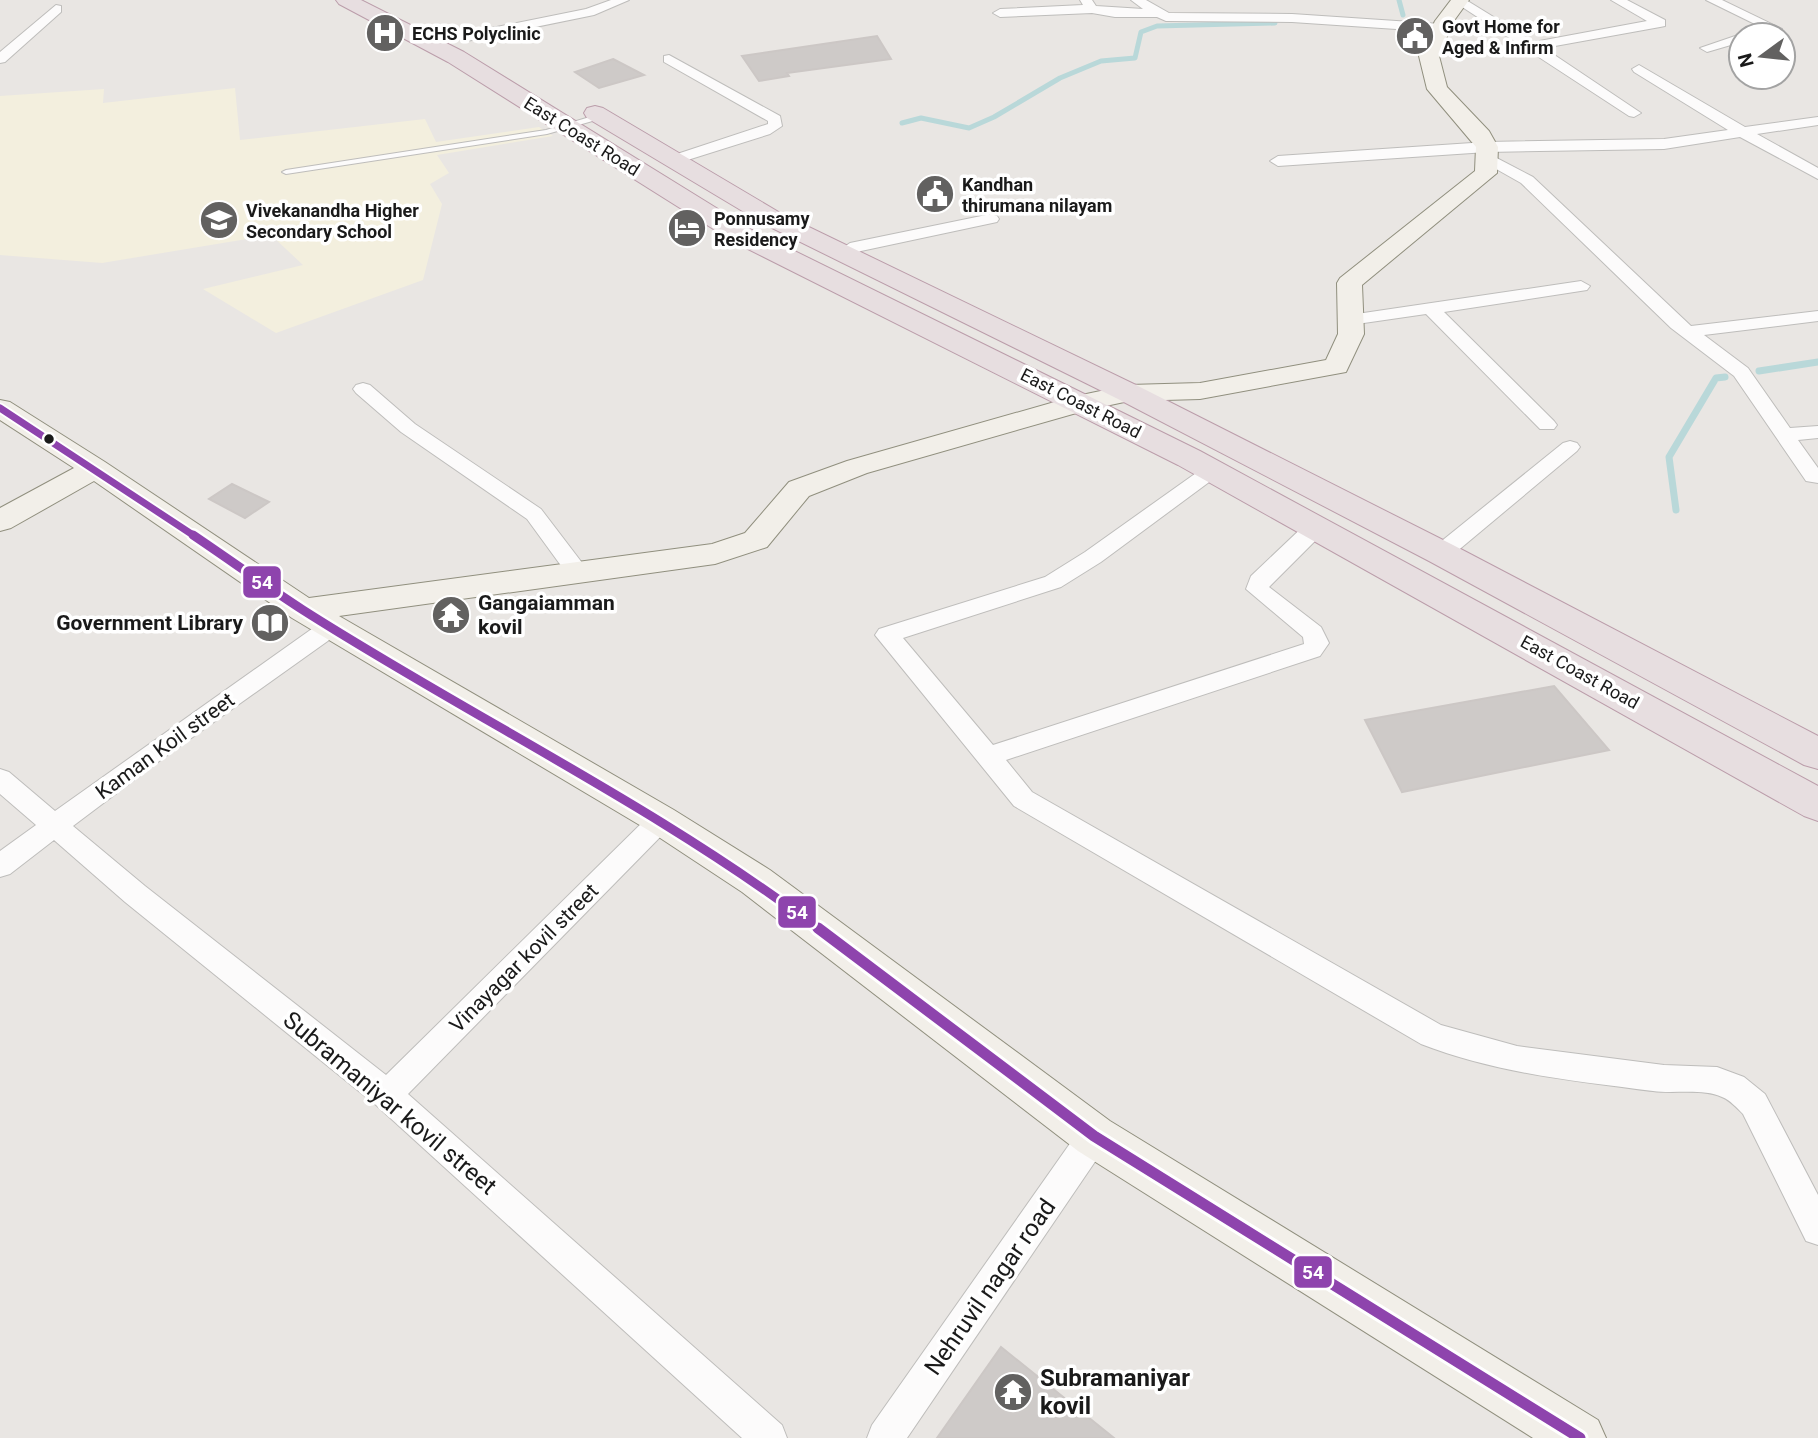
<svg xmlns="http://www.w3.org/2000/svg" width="1818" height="1438" viewBox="0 0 1818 1438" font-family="Roboto,sans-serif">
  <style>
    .education { fill: #f3efde }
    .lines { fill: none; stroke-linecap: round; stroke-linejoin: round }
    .stream-far1 { stroke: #b9d8d9; stroke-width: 5 }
    .stream { stroke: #b9d8d9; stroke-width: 7 }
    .building { fill: #cecac8; stroke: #ccc7c5; stroke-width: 2 }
    .lane-casing { stroke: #bebdbb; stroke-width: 2 }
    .street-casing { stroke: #bebdbb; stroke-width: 2 }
    .secondary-casing { stroke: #908f7e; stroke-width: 2 }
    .highway-casing { stroke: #bb9daa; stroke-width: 2 }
    .lane { fill: #fcfbfb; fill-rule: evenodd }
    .street { fill: #fcfbfb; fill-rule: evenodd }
    .secondary { fill: #f2efe9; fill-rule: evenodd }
    .highway { fill: #e7dee0; fill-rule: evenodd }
    .bus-1-far2-casing { stroke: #fff; stroke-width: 11 }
    .bus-1-far1-casing { stroke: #fff; stroke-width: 14 }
    .bus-1-casing { stroke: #fff; stroke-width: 17 }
    .bus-1-far2 { stroke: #8e44ad; stroke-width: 7 }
    .bus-1-far1 { stroke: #8e44ad; stroke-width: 9 }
    .bus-1 { stroke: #8e44ad; stroke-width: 11 }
    .bus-dot { fill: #1a1a1a; stroke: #fff; stroke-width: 2.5 }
    .labels { text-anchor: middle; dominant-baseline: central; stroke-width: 7; stroke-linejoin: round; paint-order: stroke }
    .far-poi-label { font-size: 18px; font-weight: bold; fill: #1a1a1a; stroke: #fff; text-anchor: start }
    .far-street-label { font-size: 18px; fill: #1a1a1a; stroke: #fff }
    .poi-label { font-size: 21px; font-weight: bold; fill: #1a1a1a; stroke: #fff; text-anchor: start }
    .street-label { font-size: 21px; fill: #1a1a1a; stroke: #fff }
    .near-street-label { font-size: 24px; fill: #1a1a1a; stroke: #fff }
    .near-poi-label { font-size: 24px; font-weight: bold; fill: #1a1a1a; stroke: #fff; text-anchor: start }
    .line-badge { stroke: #fff; stroke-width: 2.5 }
    .badge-label { font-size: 19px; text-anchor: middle; font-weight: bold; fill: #fff }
  </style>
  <rect width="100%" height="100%" fill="#e9e6e3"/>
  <path class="education" d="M235 88 240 140 425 119 436 142 539 127 553 136 437 155 449 173 430 184 442 204 423 280 276 333 203 289 303 265 271 235 102 263 0 255V96L104 89 103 103Z"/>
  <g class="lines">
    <path class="stream-far1" d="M1399 0 1403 15
      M902 123 921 118 969 128 994 117 1060 78 1101 61 1135 58 1141 32 1157 26 1275 23"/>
    <path class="stream" d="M1759 371 1818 362
      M1676 510 1669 457 1716 378 1725 377"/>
  </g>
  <path class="building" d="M877 36 891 59 787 73 789 76 759 81 742 56Z
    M613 59 644 75 599 88 575 72Z
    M232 484 269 502 245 518 209 499Z
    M1554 686 1609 750 1402 792 1365 720Z
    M1001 1347 1114 1438H937Z"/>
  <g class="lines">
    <g class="lane-casing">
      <path id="lane" d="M600 114 604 116 603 118 547 134 286 174 282 172 286 170 546 130Z"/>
    </g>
    <g class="street-casing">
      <path id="street" d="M611 0H629L594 15 467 41 460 37 467 33 586 9Z
        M1080 0H1092L1096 6 1143 9 1131 0H1146L1169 13 1292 14 1441 24 1448 28 1441 32 1292 22 1166 21 1157 17H1115L1092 13 1000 17 993 13 1000 9 1083 5Z
        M1466 0 1534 42 1647 21 1611 0H1627L1665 20V26L1660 27 1544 48 1641 113 1634 117 1629 116 1453 1Z
        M1706 0H1722L1782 29 1768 35H1745L1763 28Z
        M56 5 61 6V12L5 62 0 63V52Z
        M1741 34 1745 35H1741V42L1707 52 1700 48Z
        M669 55 780 116 782 126 770 134 678 163H668L665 160 668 157 768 124V121L664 62V56Z
        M1639 65 1745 127 1818 117V125L1757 134 1818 168V179L1740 137 1664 149 1487 152 1278 166 1270 161 1278 156 1487 142 1664 139 1728 130 1634 72 1632 69Z
        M1487 153 1533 177 1691 326 1818 311V321L1704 335 1748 368 1790 428 1818 426V438L1798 440 1818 468V483L1806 481 1734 376 1671 328 1521 183 1482 161 1479 158Z
        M991 214 997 216 999 219 997 222 861 251 842 259 834 254 850 243Z
        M1581 281 1590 286 1587 290 1444 312 1554 421 1557 425 1554 429H1540L1426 314 1350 325 1341 320 1350 315Z
        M363 383 370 385 415 424 541 509 586 568 589 573 586 578 578 580 570 578 527 519 401 432 356 393 353 389 356 385Z
        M1570 441 1577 443 1580 447 1577 451 1449 558 1441 560 1433 558 1430 553 1433 548 1563 443Z
        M1213 464 1220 466 1223 470 1220 474 1101 562 1061 587 903 638 993 745 1304 644 1303 637 1246 589 1251 576 1309 521H1325L1328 526 1325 531 1269 587 1321 627 1329 643 1320 656 1006 760 1032 792 1441 1025 1517 1046 1664 1065 1717 1067 1744 1077 1765 1094 1818 1195V1245L1806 1241 1743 1114C1737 1108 1730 1100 1722 1097 1703 1088 1674 1094 1653 1091 1573 1081 1496 1073 1421 1044L1014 806 875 635 879 629 1045 577 1085 552 1206 466Z
        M331 619 339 621 343 627 339 633 162 759 73 826 145 886 386 1075 652 813 661 810 670 813 674 820 670 827 408 1094 782 1425 787 1438H742L376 1105 125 902 54 840 10 874 0 877V851L36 825 0 794V769L9 772 55 811 323 621Z
        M1094 1121 1105 1125 1110 1136 1105 1147 907 1438H867L872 1425 1083 1125Z"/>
    </g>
    <g class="secondary-casing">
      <path id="secondary" d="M1451 0H1469L1453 22 1439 56 1447 87 1489 131 1498 147 1497 173 1362 285 1364 334 1346 372 1200 399 1129 401 1087 410 867 473 809 496 767 547 715 564 339 616 674 810 770 870 1110 1121 1598 1420 1606 1438H1533L1078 1151 742 892 648 830 292 618 94 481 11 528 0 531V508L74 468 0 420V400L10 402 105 462 309 598 712 544 745 533 789 482 847 461 1072 397 1129 385 1200 383 1326 360 1338 334 1337 283 1340 278 1475 171 1476 147 1427 89 1419 56 1435 21Z"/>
    </g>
    <g class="highway-casing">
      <path id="highway" d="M336 0H361L464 52 752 230 1200 451 1818 786V821L1804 816 1178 465 734 242 448 62 339 4Z
        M595 106 603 108 782 214 1140 387 1453 545 1818 736V769L1804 765 1429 561 1118 399 764 224 587 118 584 113 587 108Z"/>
    </g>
    <use href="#lane" class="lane"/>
    <use href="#street" class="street"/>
    <use href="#secondary" class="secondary"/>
    <use href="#highway" class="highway"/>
    <g class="bus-1-far2-casing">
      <path id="bus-1-far2" d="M0 408 196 537"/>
    </g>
    <g class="bus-1-far1-casing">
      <path id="bus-1-far1" d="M193 535C230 560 266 586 303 610 474 719 658 807 820 930"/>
    </g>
    <g class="bus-1-casing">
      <path id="bus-1" d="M818 928 1094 1136 1580 1438"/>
    </g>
    <use href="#bus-1-far2" class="bus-1-far2"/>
    <use href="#bus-1-far1" class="bus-1-far1"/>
    <use href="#bus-1" class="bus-1"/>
  </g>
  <defs>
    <g id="hospital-disc" transform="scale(2.0125)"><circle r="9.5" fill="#626160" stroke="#fff"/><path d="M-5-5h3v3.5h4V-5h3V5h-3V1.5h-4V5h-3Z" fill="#fff"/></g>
    <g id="civic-disc" transform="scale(2.0125)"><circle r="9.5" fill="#626160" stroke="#fff"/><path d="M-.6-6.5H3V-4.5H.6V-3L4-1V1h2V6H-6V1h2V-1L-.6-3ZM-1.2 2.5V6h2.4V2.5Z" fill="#fff"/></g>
    <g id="school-disc" transform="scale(2.0125)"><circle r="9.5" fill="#626160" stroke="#fff"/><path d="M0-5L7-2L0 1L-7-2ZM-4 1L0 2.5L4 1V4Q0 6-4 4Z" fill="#fff"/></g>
    <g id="hotel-disc" transform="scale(2.0125)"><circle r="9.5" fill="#626160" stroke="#fff"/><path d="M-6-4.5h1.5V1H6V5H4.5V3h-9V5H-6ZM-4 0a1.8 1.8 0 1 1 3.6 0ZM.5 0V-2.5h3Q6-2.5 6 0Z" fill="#fff"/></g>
    <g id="temple-disc" transform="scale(2.0125)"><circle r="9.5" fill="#626160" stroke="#fff"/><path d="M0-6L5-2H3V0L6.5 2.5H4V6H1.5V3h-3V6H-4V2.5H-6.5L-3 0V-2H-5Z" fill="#fff"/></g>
    <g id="library-disc" transform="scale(2.0125)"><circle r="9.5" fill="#626160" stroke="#fff"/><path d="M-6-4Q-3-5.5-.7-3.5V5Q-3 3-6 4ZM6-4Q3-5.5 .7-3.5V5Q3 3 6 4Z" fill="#fff"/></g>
  </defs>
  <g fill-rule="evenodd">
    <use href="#hospital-disc" x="385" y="33"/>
    <use href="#civic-disc" x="1415" y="36"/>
    <use href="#civic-disc" x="935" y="194"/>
    <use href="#school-disc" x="219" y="220"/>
    <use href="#hotel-disc" x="687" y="228"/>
    <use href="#temple-disc" x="451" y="615"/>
    <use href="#library-disc" x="270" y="623"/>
    <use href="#temple-disc" x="1013" y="1392"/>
  </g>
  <circle class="bus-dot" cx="49" cy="439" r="6"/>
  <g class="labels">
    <g class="far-poi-label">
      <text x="1442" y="26">Govt Home for<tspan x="1442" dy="21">Aged &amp; Infirm</tspan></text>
      <text x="412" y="33">ECHS Polyclinic</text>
      <text x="962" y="184">Kandhan<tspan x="962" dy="21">thirumana nilayam</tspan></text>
      <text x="246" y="210">Vivekanandha Higher<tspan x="246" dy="21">Secondary School</tspan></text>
      <text x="714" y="218">Ponnusamy<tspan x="714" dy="21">Residency</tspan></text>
    </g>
    <g class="far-street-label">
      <text transform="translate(582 136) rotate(32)">East Coast Road</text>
      <text transform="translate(1081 403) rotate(27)">East Coast Road</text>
      <text transform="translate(1580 672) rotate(29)">East Coast Road</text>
    </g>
    <g class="poi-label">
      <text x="478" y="603">Gangaiamman<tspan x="478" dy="24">kovil</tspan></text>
      <text x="243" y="623" text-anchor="end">Government Library</text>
    </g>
    <g class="street-label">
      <text transform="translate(165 746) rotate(-36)">Kaman Koil street</text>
      <text transform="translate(524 958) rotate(-45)">Vinayagar kovil street</text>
    </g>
    <g class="near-street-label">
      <text transform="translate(390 1103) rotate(40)">Subramaniyar kovil street</text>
      <text transform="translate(990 1287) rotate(-55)">Nehruvil nagar road</text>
    </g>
    <g class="near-poi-label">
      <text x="1040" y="1378">Subramaniyar<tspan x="1040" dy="28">kovil</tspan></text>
    </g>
  </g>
  <g class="line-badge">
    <rect x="242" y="565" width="40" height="34" rx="7" fill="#8e44ad"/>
    <rect x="777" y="895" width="40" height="34" rx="7" fill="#8e44ad"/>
    <rect x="1293" y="1255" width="40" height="34" rx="7" fill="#8e44ad"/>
  </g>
  <g class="badge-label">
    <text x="262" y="589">54</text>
    <text x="797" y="919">54</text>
    <text x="1313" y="1279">54</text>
  </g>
  <g transform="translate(1762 56) rotate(255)"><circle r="33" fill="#ffffff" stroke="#a3a3a3" stroke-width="2"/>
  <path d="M0-5L12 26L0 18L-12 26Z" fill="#626160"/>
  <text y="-10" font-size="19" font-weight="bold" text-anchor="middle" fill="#1a1a1a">N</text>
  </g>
</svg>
